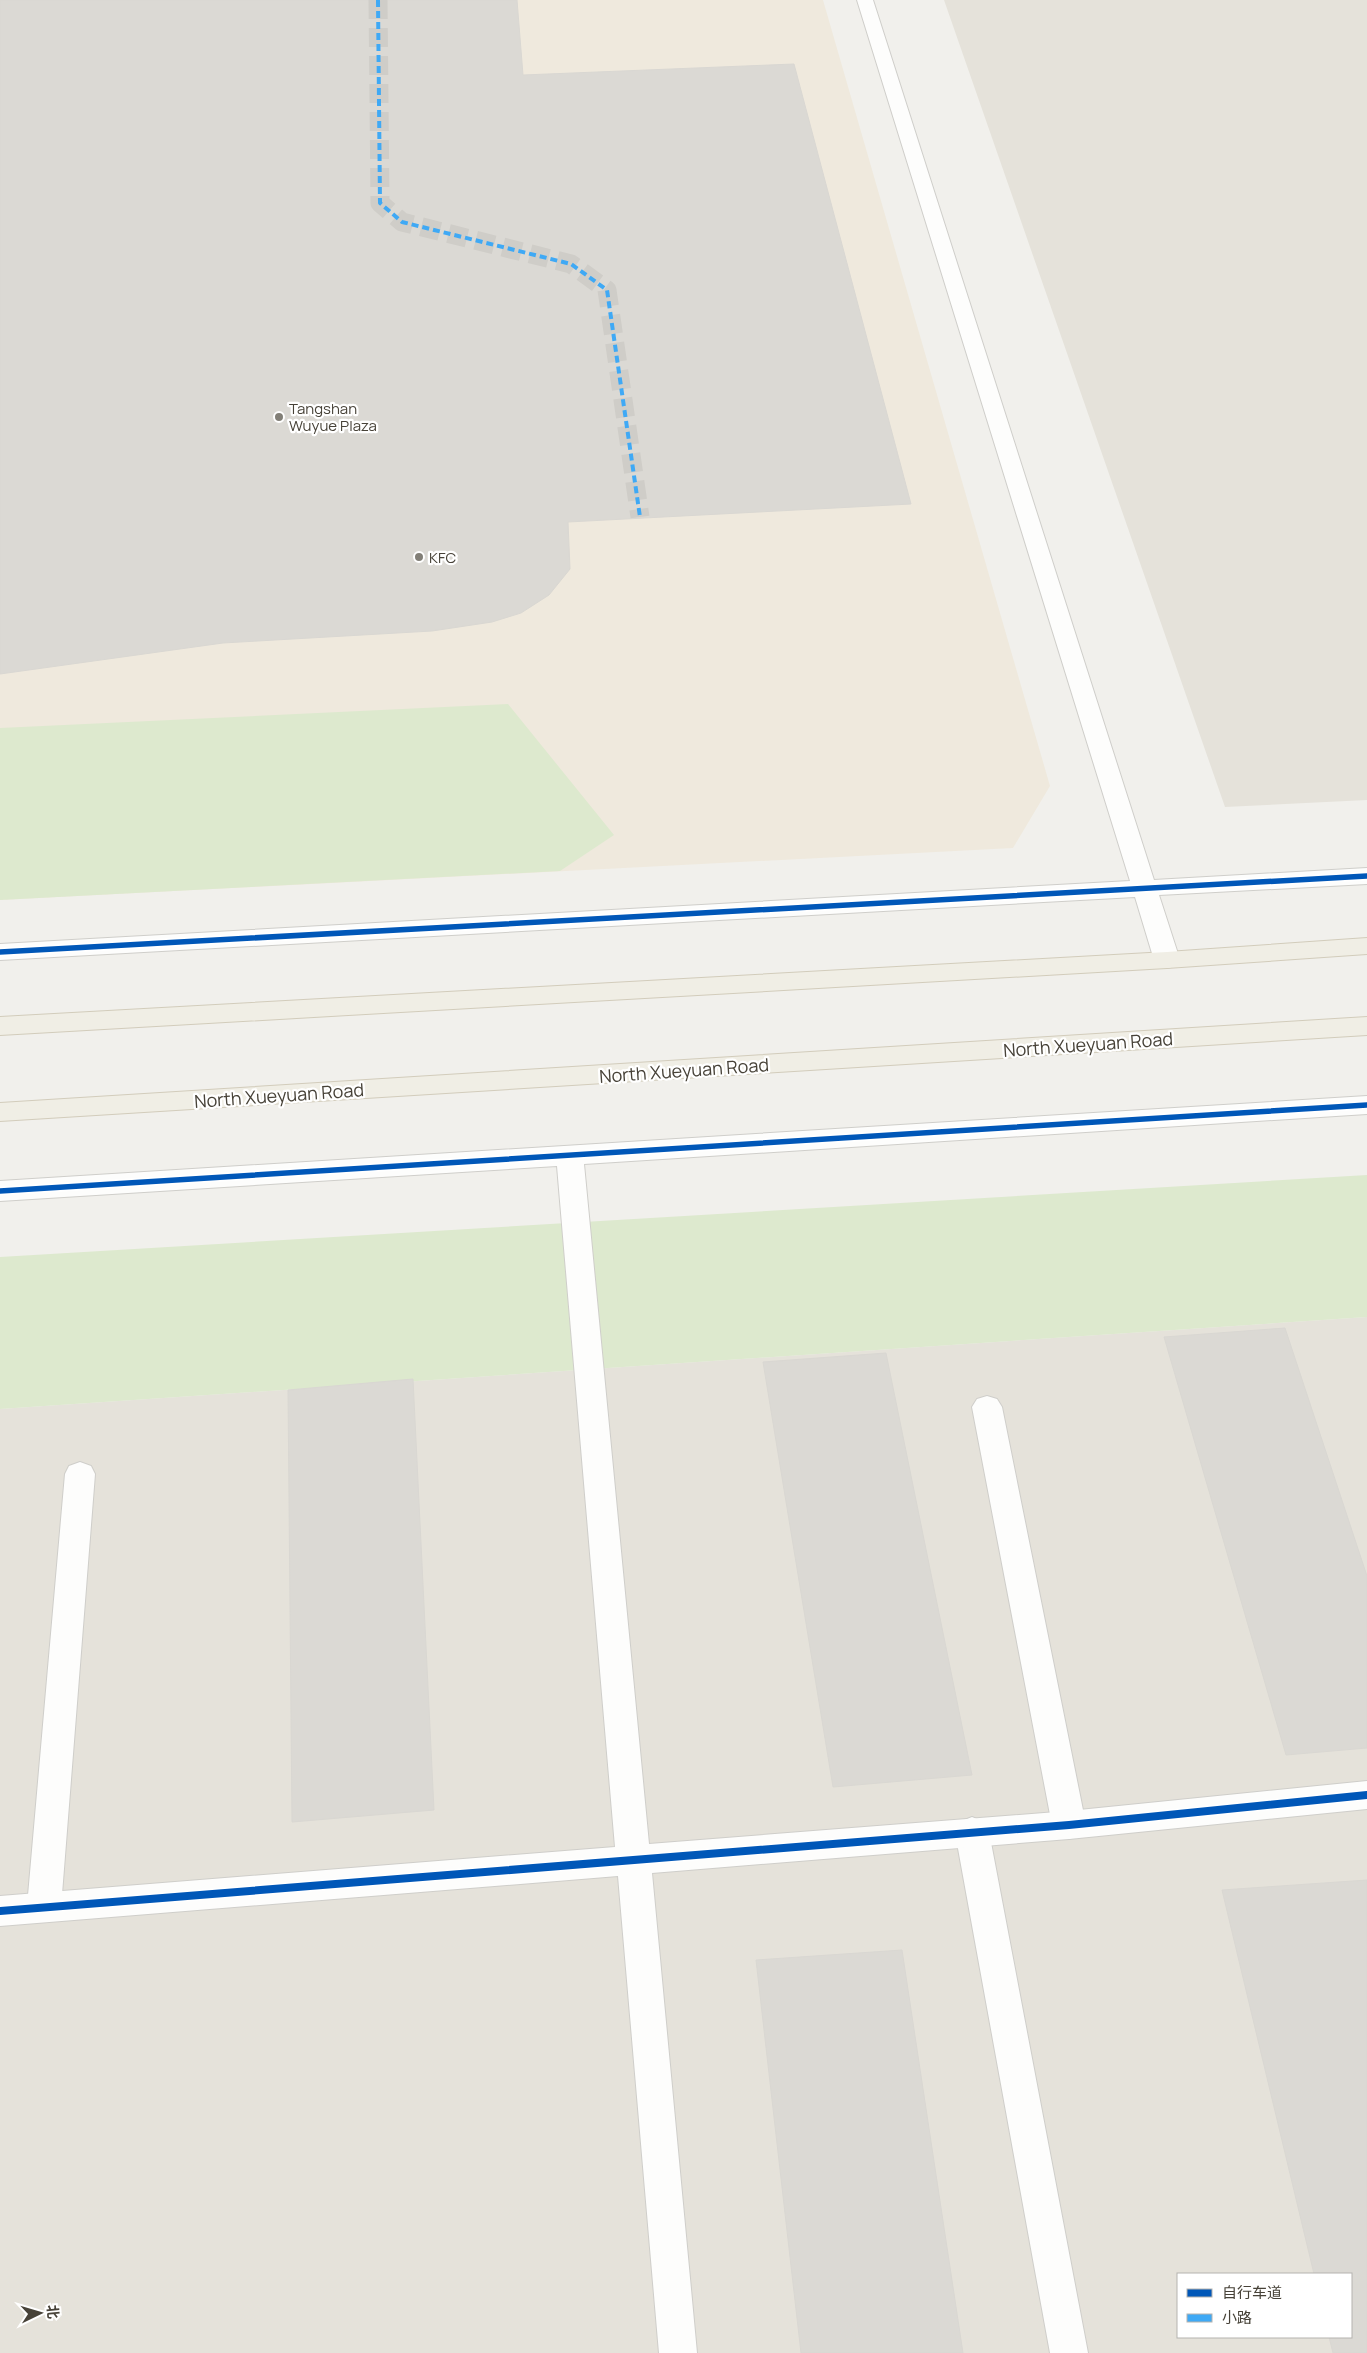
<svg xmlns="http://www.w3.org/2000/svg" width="1367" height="2353" viewBox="0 0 1367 2353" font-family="Manrope,'Noto Sans SC',sans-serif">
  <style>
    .residential { fill: #e5e2da; fill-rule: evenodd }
    .commercial { fill: #efe9dd }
    .green { fill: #dde9ce }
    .building { fill: #dbd9d4; stroke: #d9d7d2 }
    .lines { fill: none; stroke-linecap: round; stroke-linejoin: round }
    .street-tunnel { stroke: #cfcdc8; stroke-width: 19; stroke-dasharray: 19 9; stroke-linecap: butt }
    .lane-casing { stroke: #cfceca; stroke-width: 2 }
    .street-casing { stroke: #cfceca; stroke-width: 2 }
    .primary-casing { stroke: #d2ccbb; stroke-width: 2 }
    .lane { fill: #fdfdfc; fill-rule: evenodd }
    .street { fill: #fdfdfc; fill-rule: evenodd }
    .primary { fill: #f0eee5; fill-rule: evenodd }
    .quiet { stroke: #3fa9f5; stroke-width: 4; stroke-dasharray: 7 4; stroke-linecap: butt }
    .cycleway-far1-casing { stroke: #fff; stroke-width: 9 }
    .cycleway-casing { stroke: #fff; stroke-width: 11 }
    .cycleway-far1 { stroke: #0057b8; stroke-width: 5.5 }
    .cycleway { stroke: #0057b8; stroke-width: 8 }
    .poi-dot { fill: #827f77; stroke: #fff; stroke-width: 2 }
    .labels { text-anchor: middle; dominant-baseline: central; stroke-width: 4.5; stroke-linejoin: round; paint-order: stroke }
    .far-poi-label { font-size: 15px; fill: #474238; stroke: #fff; text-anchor: start }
    .street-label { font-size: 18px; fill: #474238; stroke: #fff }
  </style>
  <rect width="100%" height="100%" fill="#f1f0ec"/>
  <path class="residential" d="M944 0H1367V800L1225 807Z
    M1367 1317V2353H0V1409ZM1178 2274H1351V2337H1178Z"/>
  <path class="commercial" d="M0 0H823L1050 786 1013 848 0 900Z"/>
  <path class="green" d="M508 704 614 835 560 871 0 900V728Z
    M1367 1175V1317L0 1409V1257Z"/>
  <path class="building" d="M0 0H517L523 75 794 64 911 504 568 522 570 569 549 595 521 613 492 622 432 631 223 643 0 674Z
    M1285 1328 1367 1576V1748L1286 1755 1164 1337Z
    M886 1353 972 1775 833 1787 763 1362Z
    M413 1379 434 1810 292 1822 288 1390Z
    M1367 1880V2353H1333L1329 2337H1351V2274H1314L1222 1890Z
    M902 1950 963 2353H801L756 1960Z"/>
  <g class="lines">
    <path class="street-tunnel" d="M378 0 380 203 402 222 571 264 607 290 640 517"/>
    <g class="lane-casing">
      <path id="lane" d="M987 1396 997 1399 1002 1407 1086 1825 1081 1835 1069 1839 1057 1835 1052 1825 972 1407 977 1399Z
        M80 1462 91 1466 95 1474 61 1907 56 1918 44 1922 32 1918 27 1907 65 1474 69 1466Z
        M972 1817 984 1822 989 1832 1088 2353H1050L955 1832 960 1822Z"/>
    </g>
    <g class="street-casing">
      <path id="street" d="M857 0H873L1154 880 1367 868V884L1159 895 1180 960 1176 966 1167 968 1158 966 1154 960 1135 897 0 960V944L1130 881Z
        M1367 1096V1114L584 1164 649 1844 1069 1811 1367 1781V1809L1069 1839 652 1873 697 2353H659L618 1876 0 1926V1896L615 1847 557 1166 0 1201V1181Z"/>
    </g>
    <g class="primary-casing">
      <path id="primary" d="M1367 938V954L1167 968 0 1035V1017L1167 952Z
        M1367 1017V1035L0 1121V1103Z"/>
    </g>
    <use href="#lane" class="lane"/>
    <use href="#street" class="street"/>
    <use href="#primary" class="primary"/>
    <path class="quiet" d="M378 0 380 203 402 222 571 264 607 290 640 517"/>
    <g class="cycleway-far1-casing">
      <path id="cycleway-far1" d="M0 952 1367 876
        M0 1191 1367 1105"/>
    </g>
    <g class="cycleway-casing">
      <path id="cycleway" d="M0 1911 1069 1825 1367 1795"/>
    </g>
    <use href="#cycleway-far1" class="cycleway-far1"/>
    <use href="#cycleway" class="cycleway"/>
  </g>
  <g class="poi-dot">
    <circle cx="279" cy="417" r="5"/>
    <circle cx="419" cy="557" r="5"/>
  </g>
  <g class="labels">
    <g class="far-poi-label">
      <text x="289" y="408">Tangshan<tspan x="289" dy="17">Wuyue Plaza</tspan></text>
      <text x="429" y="557">KFC</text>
    </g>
    <g class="street-label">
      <text transform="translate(1088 1044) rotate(-4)">North Xueyuan Road</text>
      <text transform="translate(684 1070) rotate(-4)">North Xueyuan Road</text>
      <text transform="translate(279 1095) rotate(-4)">North Xueyuan Road</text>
    </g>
  </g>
  <rect x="1177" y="2273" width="175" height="65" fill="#ffffff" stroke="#b5b3af"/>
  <rect x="1187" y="2289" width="25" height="8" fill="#0057b8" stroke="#b5b3af"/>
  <text x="1222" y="2298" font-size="15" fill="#474238">自行车道</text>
  <rect x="1187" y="2314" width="25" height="8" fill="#3fa9f5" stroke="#b5b3af"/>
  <text x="1222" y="2323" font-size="15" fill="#474238">小路</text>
  <g transform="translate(40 2313) rotate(85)" stroke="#ffffff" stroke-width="4" paint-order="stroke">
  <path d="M0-4L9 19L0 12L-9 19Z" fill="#474238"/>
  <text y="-8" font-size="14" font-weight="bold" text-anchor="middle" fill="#474238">北</text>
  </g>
</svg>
